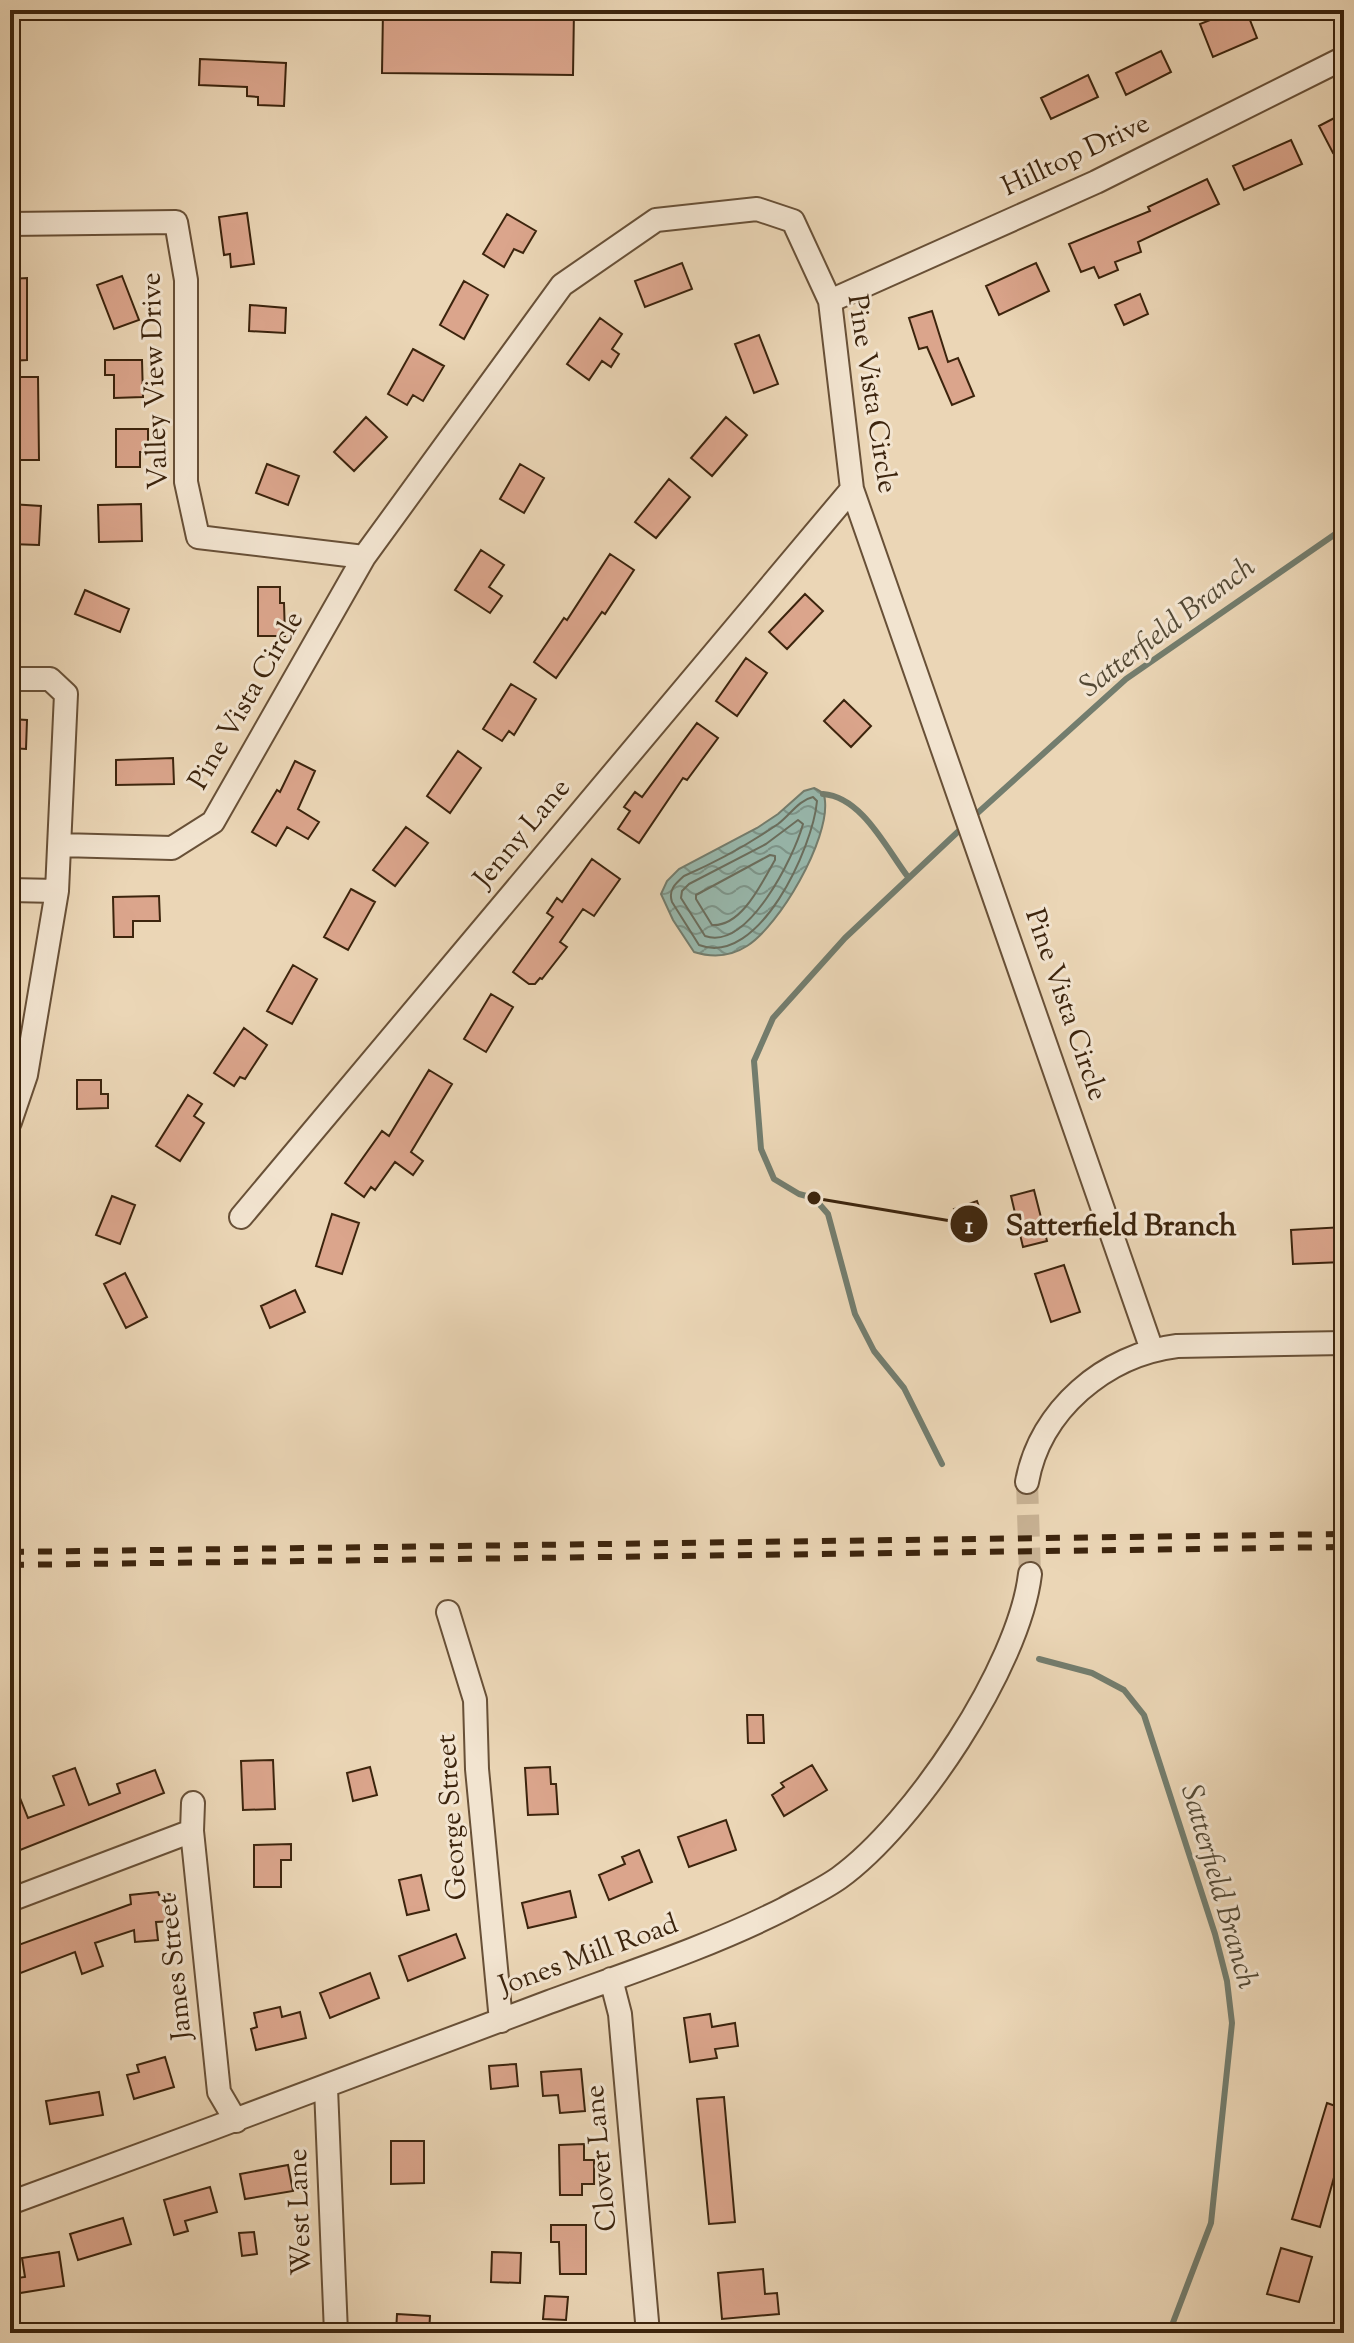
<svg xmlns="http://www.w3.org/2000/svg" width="1354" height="2343" viewBox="0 0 1354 2343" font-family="'Sorts Mill Goudy',serif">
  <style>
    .water { fill: url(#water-waves); stroke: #737d6e; stroke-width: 2 }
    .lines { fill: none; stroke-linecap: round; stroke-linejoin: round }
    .shore { stroke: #6a6e5e; stroke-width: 2 }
    .stream { stroke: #737d6e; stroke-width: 6 }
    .building { fill: #dba58c; stroke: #3c240d; stroke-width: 2 }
    .street-tunnel { stroke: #c8b294; stroke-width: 22; stroke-dasharray: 22 11; stroke-linecap: butt }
    .street-casing { stroke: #685037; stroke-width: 26 }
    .street { stroke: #f2e4d0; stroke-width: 22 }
    .rail { stroke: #3c240d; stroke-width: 6; stroke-dasharray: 14 14; stroke-linecap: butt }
    .labels { text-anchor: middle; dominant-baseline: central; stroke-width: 6; stroke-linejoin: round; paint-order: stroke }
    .street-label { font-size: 28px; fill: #3c240d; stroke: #f2e4d0 }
    .water-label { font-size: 30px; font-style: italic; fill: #534935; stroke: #f2e4d0 }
    .leader { fill: none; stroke: #3c240d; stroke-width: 3 }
    .callout-dot { fill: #3c240d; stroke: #f2e4d0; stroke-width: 3 }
    .mark-label { font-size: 24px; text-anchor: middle; font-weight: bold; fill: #fff }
    .callout-label { font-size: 30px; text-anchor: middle; font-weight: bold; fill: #3c240d; stroke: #f2e4d0; stroke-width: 6; stroke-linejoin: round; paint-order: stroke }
  </style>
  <defs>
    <pattern id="water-waves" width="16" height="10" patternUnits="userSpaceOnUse" patternTransform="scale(2)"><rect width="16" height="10" fill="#98b9ae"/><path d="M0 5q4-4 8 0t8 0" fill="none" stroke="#7d968c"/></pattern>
  </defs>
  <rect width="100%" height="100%" fill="#ebd6b6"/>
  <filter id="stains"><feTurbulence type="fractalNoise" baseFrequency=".0025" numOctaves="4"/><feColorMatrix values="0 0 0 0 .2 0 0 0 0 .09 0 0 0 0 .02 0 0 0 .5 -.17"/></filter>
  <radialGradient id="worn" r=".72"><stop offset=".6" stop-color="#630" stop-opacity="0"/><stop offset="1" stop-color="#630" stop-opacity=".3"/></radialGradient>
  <path class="water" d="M814 788C820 791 825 793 825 801 829 840 780 925 747 946 730 957 713 958 694 952L673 920 661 894 667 881 679 869 757 828 778 814 804 791Z"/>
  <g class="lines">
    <path class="shore" d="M813 797 817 801C813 847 759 968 699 945L672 902C668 890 675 884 684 876 716 862 749 844 778 824 790 815 799 800 813 797Z
      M798 820 803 824C794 857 748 951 705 936L681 898 682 891 689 884 766 844Z
      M770 855 775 856V860C762 882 742 927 712 925L696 899V895Z"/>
    <path class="stream" d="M823 794C862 797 886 848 908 877
      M972 818 1126 679 1344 528
      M942 1464 904 1388 874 1351 855 1314 828 1214 814 1198 799 1194 774 1179 761 1149 754 1061 773 1018 845 938 964 826
      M1039 1659 1092 1673 1124 1690 1144 1715 1215 1934 1227 1981 1232 2023 1211 2223 1169 2333"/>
  </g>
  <path class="building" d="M383 10H574L573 75 382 73Z
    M1242 10H1246L1257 38 1213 57 1200 24 1230 12 1231 14Z
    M1161 51 1171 72 1126 95 1116 73Z
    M200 59 286 63 284 106 258 105V97L247 96V87L199 85Z
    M1088 75 1098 97 1051 119 1041 98Z
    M1344 113V147L1333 153 1319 126Z
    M1291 140 1302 164 1244 190 1233 166Z
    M1207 179 1219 204 1138 242 1141 252 1115 262 1118 270 1099 278 1094 267 1081 272 1069 244 1150 211 1148 207Z
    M247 213 254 264 231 267 230 254 224 255 219 217Z
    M507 214 536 231 523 253 514 249 504 267 483 254Z
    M682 263 692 289 645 307 635 281Z
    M1036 263 1049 291 999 315 986 286Z
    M122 276 139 320 114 329 97 285Z
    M27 278V360L10 361V279Z
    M464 281 488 295 464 339 440 325Z
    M1140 294 1148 314 1124 325 1115 305Z
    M250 305 286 308 285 333 249 331Z
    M932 311 948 362 958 358 974 396 952 405 927 347 919 349 909 318Z
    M600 318 622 334 612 349 619 354 611 367 602 361 589 380 567 364Z
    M759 335 778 384 754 393 735 344Z
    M413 349 444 366 423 401 413 395 407 405 388 394Z
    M105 360H142L143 397 114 398V375H105Z
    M16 377H38L39 460H18V447H10V390H17Z
    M366 417 387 437 354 471 334 452Z
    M726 417 747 435 712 476 691 458Z
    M116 429H148V452H140V467H116Z
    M267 464 299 476 288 505 256 493Z
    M520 464 544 478 524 513 500 499Z
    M669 479 690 497 656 538 635 522Z
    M10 504 41 506 39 545 10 544Z
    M141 504 142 541 99 542 98 505Z
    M481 550 504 565 489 587 502 596 490 613 455 590Z
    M610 554 634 570 605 614 602 612 556 678 534 662 564 618 567 620Z
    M258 587H280V603H284L285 636H258Z
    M85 590 129 609 120 632 75 614Z
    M805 594 823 611 787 649 769 632Z
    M746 658 767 673 737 716 716 701Z
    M511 684 536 699 514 735 509 731 502 741 483 729Z
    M844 700 871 726 851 747 824 721Z
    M10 719 27 720 26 749 10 748Z
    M697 723 718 738 687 780 683 778 639 843 618 829 630 811 624 807 635 792 642 797Z
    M458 751 481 768 450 813 427 796Z
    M173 758 174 784 116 785V760Z
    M295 761 315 771 298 809 319 822 308 839 287 827 276 846 252 832 277 790 280 792Z
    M406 827 428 843 395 886 373 870Z
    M592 859 620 879 594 916 583 909 560 942 567 947 542 979 540 978 535 984H529L513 972 553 917 547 913 557 898 562 902Z
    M351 889 375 902 348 950 324 937Z
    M159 896 160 921H133V937H114L113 897Z
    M293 965 317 979 292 1024 267 1011Z
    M491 994 513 1007 486 1052 464 1039Z
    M244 1028 267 1045 245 1079 240 1077 234 1086 214 1073Z
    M429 1070 452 1084 411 1152 423 1161 413 1175 395 1162 375 1190 371 1187 364 1197 345 1183 382 1131 389 1136Z
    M77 1080H101V1094H108V1108L77 1109Z
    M188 1095 202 1104 194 1116 204 1123 180 1161 156 1146Z
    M1034 1190 1047 1241 1023 1247 1011 1196Z
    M112 1196 135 1205 120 1244 96 1235Z
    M977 1201 984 1221 962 1230 954 1209Z
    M332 1214 359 1223 342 1274 316 1266Z
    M1344 1227V1262L1293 1264 1291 1230Z
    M1064 1265 1080 1312 1051 1322 1035 1274Z
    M125 1273 147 1317 126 1328 104 1284Z
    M295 1290 305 1312 270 1328 261 1306Z
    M747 1715H763L764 1743H748Z
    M273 1760 275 1809 243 1810 241 1761Z
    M812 1765 827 1790 784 1816 772 1795 784 1787 781 1783Z
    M370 1767 377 1795 353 1801 347 1773Z
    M550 1767 551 1784H556L558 1814 528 1815 525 1768Z
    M75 1768 89 1805 120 1793 117 1784 155 1770 164 1793 10 1854V1773L28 1818 64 1805 53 1776Z
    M726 1820 736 1850 689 1867 678 1837Z
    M291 1844V1860H281V1887H254V1845Z
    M639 1850 652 1882 609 1900 599 1875 625 1864 622 1857Z
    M421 1875 429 1910 407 1915 399 1880Z
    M570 1891 576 1917 528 1928 522 1903Z
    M158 1892 159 1895 171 1894 174 1921 156 1922 158 1940 135 1942 134 1930 95 1943 103 1966 82 1974 75 1952 18 1974 10 1948 131 1904 130 1895Z
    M456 1934 465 1958 408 1981 399 1956Z
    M370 1973 379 1998 330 2018 320 1993Z
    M280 2007 282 2017 300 2012 306 2038 256 2050 251 2029 257 2027 254 2013Z
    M710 2014 712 2027 735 2023 738 2046 715 2049 717 2058 690 2062 684 2018Z
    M165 2057 174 2087 134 2099 127 2075 139 2072 137 2065Z
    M516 2064 518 2086 491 2089 489 2066Z
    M581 2069 585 2111 560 2113 558 2095 543 2096 541 2072Z
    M99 2092 103 2115 50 2124 46 2101Z
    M724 2097 735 2222 709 2224 697 2099Z
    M1327 2103 1344 2109V2142L1320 2227 1292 2219Z
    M391 2141H424V2183L391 2184Z
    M584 2144V2160H594V2184H582V2195H560L559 2145Z
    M288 2165 293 2191 245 2199 240 2174Z
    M210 2187 217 2212 185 2221 188 2231 174 2235 164 2200Z
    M123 2218 131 2244 78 2260 70 2234Z
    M551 2225H586V2274H560L559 2242H551Z
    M254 2232 257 2254 242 2256 239 2233Z
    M1281 2248 1312 2257 1299 2302 1267 2294Z
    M59 2252 64 2286 20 2293 17 2278 25 2277 22 2258Z
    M492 2252 521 2253 520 2283 491 2282Z
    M763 2269 765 2294 777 2293 779 2314 722 2319 718 2273Z
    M545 2296 568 2297 566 2320 543 2319Z
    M397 2314 430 2316 429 2333H396Z"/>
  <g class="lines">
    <path class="street-tunnel" d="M1027 1482 1030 1574"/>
    <g class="street-casing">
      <path id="street" d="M10 224 176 222 186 280V482L198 537 364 557
        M830 301 1096 182 1344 58
        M10 679H50L66 694 57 891 26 1075 10 1122
        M60 845 172 848 213 822 364 557 562 285 656 220 757 209 793 221 830 301 852 489 1152 1350
        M10 890 57 891
        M241 1217 852 489
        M1027 1482C1040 1410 1105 1355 1177 1346L1344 1343
        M448 1612 475 1700 477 1769 501 2021
        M193 1803 192 1831 219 2092 236 2121
        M10 1900 192 1831
        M611 1979 620 2014 648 2333
        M326 2088 336 2333
        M10 2203C190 2137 370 2070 549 2002 628 1973 709 1947 784 1909 802 1899 822 1890 839 1878 914 1824 1019 1667 1030 1574
        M1343 2333 1344 2331"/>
    </g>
    <use href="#street" class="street"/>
    <path class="rail" d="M10 1552 1344 1534
      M10 1565 1344 1547"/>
  </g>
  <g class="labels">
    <g class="street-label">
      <text transform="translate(1076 156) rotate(-25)">Hilltop Drive</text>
      <text transform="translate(156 381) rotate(-92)">Valley View Drive</text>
      <text transform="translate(871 394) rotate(81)">Pine Vista Circle</text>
      <text transform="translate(247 701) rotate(-60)">Pine Vista Circle</text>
      <text transform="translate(523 834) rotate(-50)">Jenny Lane</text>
      <text transform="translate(1065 1005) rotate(71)">Pine Vista Circle</text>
      <text transform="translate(453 1817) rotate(-94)">George Street</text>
      <text transform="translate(589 1956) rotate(-20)">Jones Mill Road</text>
      <text transform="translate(176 1967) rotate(-96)">James Street</text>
      <text transform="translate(602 2158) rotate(-95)">Clover Lane</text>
      <text transform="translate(301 2212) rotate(-92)">West Lane</text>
    </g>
    <g class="water-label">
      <text transform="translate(1168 628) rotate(-37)">Satterfield Branch</text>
      <text transform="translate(1218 1887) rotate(74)">Satterfield Branch</text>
    </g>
  </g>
  <path class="leader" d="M814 1198L969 1224"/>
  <g class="callout-dot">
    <circle cx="814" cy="1198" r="8"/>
    <circle cx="969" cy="1224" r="20"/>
  </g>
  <g class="mark-label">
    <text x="969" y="1233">1</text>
  </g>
  <g class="callout-label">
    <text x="1121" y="1235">Satterfield Branch</text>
  </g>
  <rect width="1354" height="2343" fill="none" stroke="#ebd6b6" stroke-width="40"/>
  <rect x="12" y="12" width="1330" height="2319" fill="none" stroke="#3c240d" stroke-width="4"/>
  <rect x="20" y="20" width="1314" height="2303" fill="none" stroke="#3c240d" stroke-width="2"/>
  <rect width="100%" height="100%" filter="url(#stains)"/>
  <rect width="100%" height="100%" fill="url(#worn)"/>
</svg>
